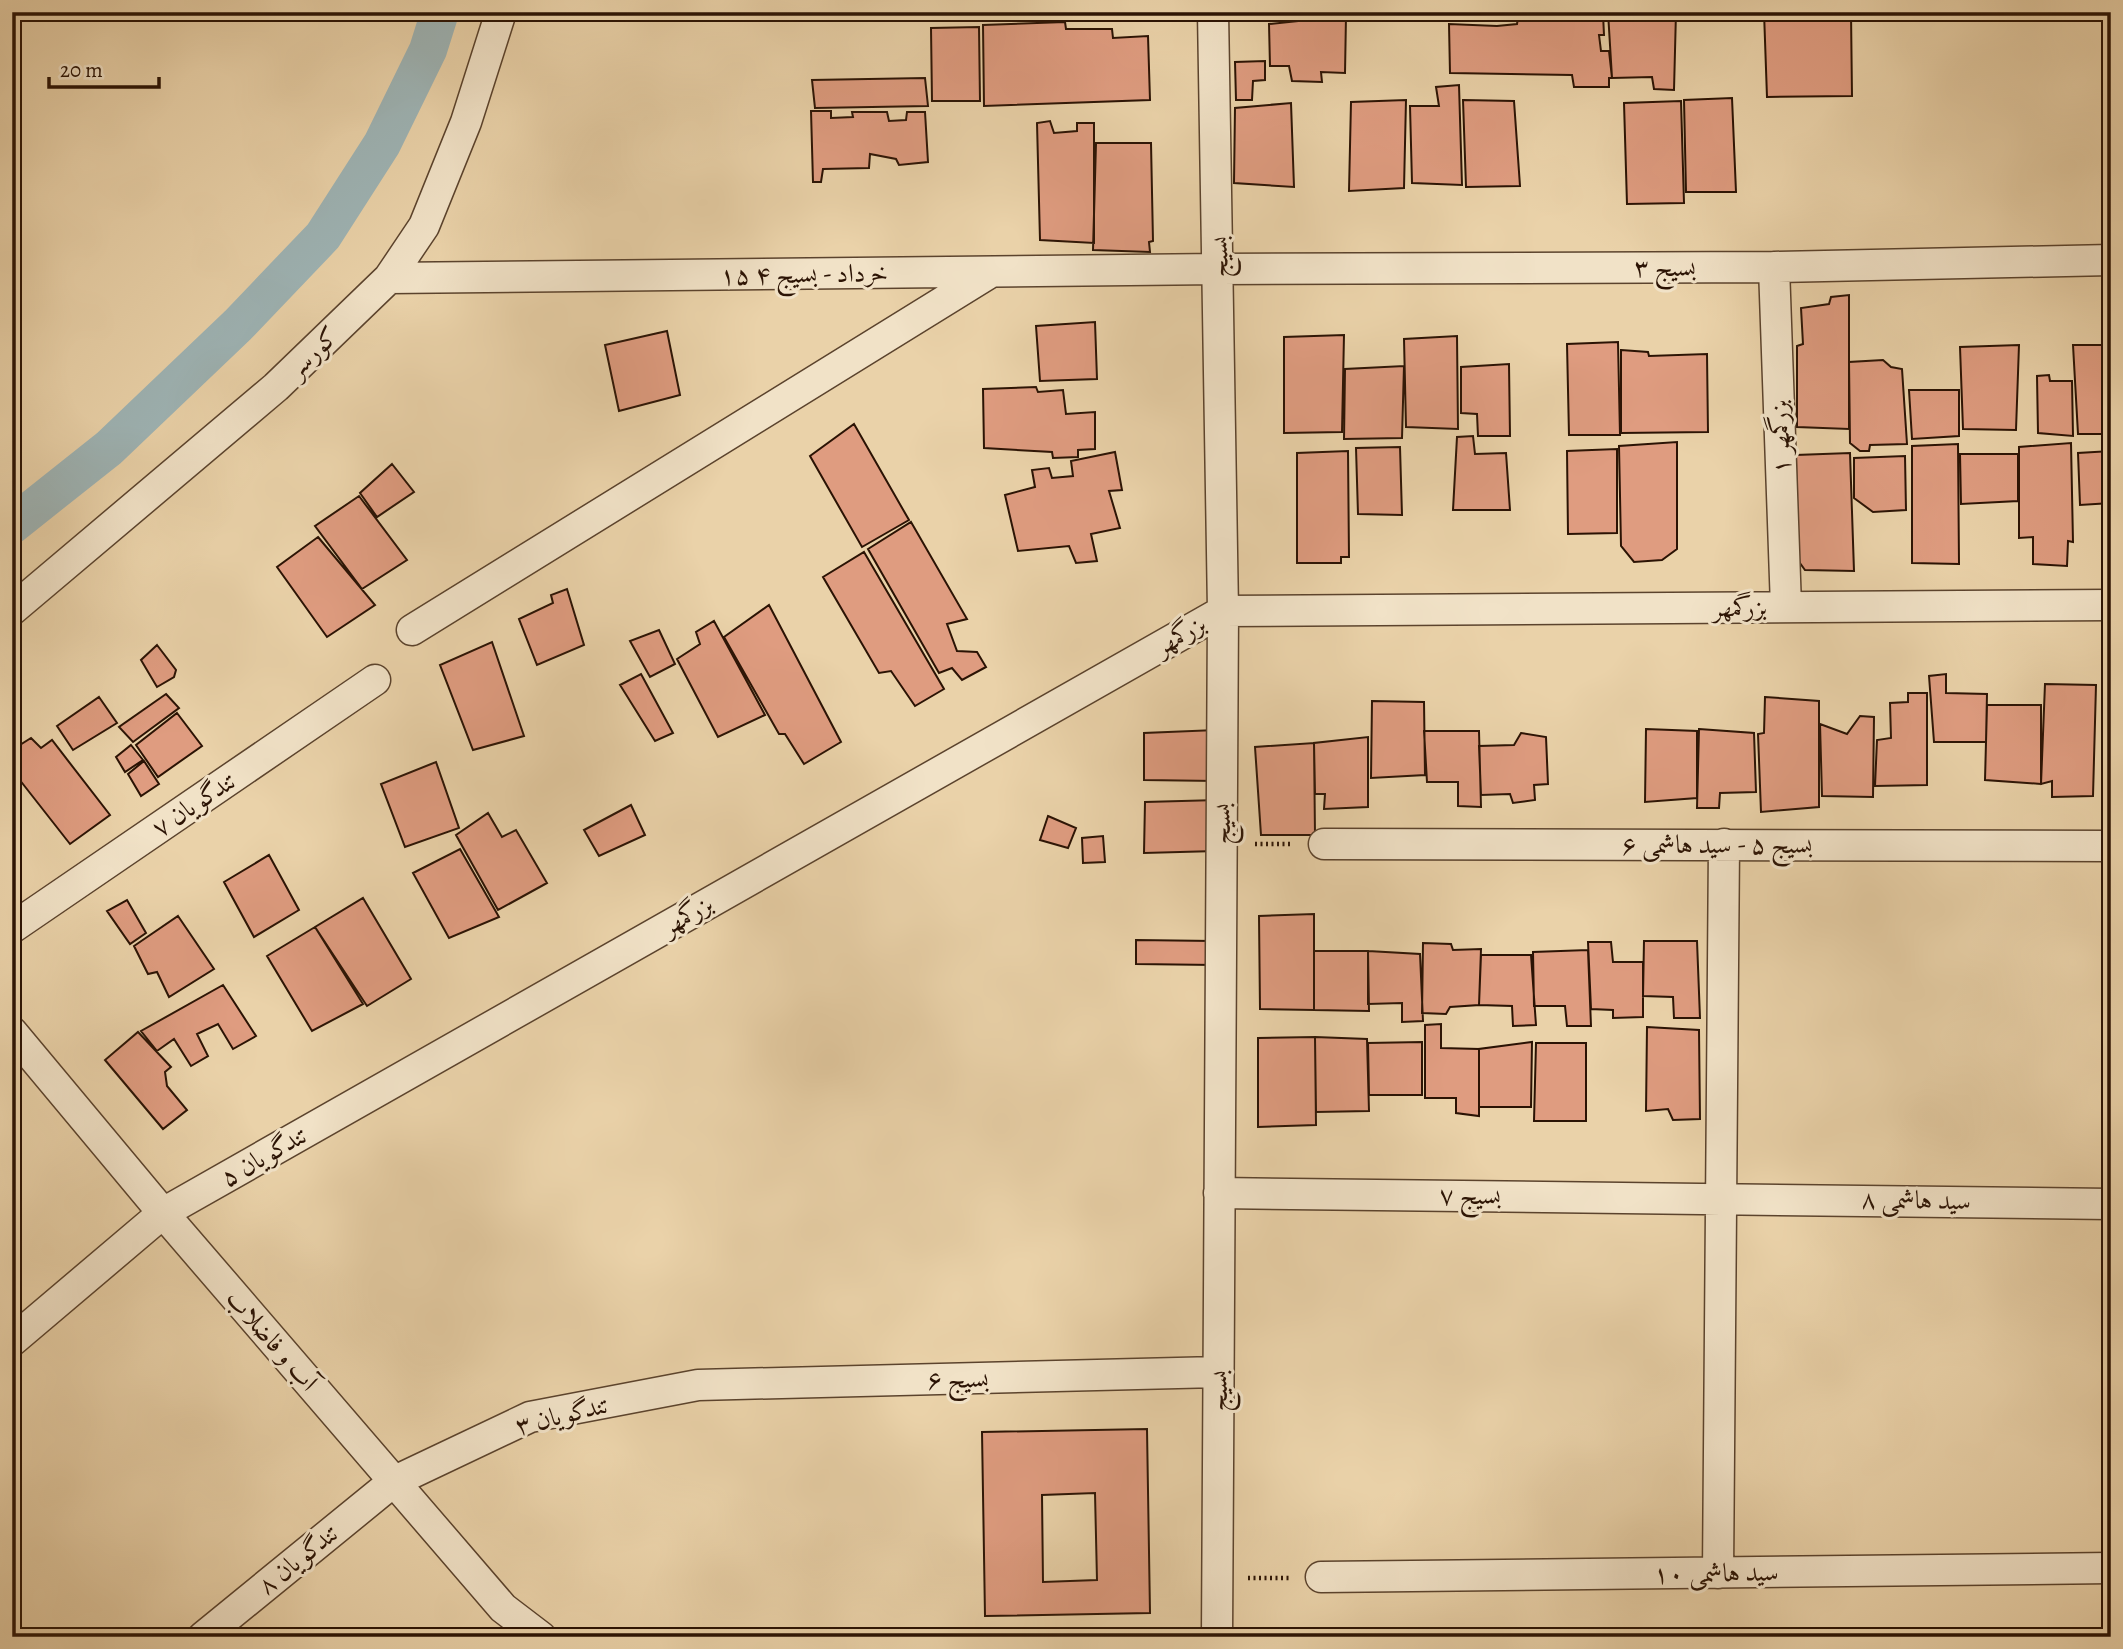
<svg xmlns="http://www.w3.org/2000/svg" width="2123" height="1649" viewBox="0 0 2123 1649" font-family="Alegreya,Amiri,serif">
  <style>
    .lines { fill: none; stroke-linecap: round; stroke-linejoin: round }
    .canal { stroke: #9eb4b5; stroke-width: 38 }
    .building { fill: #df9c80; stroke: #2b1304; stroke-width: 2; fill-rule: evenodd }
    .street-casing { stroke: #5b432d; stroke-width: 33 }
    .path { stroke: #2b1304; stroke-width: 4.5; stroke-dasharray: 2 3.5; stroke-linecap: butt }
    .street { stroke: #f1e2c7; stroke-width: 30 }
    .labels { text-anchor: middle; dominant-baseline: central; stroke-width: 6; stroke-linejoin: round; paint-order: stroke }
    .street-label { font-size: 26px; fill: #2b1304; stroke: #f1e2c7 }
  </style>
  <rect width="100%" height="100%" fill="#ead2a9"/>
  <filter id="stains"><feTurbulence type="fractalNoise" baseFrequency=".00286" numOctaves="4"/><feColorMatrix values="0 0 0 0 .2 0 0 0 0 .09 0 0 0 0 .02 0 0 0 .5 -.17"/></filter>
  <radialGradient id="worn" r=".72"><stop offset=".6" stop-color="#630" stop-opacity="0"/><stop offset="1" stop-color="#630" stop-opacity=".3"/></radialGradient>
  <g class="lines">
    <path class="canal" d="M12 525 109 448 238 325 323 236 382 144 428 50 440 12"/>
  </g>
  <path class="building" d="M1545 12 1603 14 1604 35H1599L1601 51H1609L1612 78H1609V87H1574L1572 75 1450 73 1449 24 1497 26 1517 24 1518 18 1545 20Z
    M1608 12H1676L1674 90 1654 89 1652 77 1612 78Z
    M1764 12H1851L1852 96 1767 97Z
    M1346 16 1345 73 1321 72 1322 82 1292 81 1289 66H1270L1269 24Z
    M1065 22 1066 29H1112L1113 38 1148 36 1150 100 984 106 983 25Z
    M979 27 980 101H932L931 28Z
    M1265 61V80L1253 81 1252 100H1236L1235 62Z
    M925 78 928 106 815 108 812 80Z
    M1459 85 1462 185 1412 183 1410 106H1439L1436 87Z
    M1732 98 1736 192H1686L1684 100Z
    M1406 100 1404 188 1349 191 1351 102Z
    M1463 100 1514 101 1520 186 1466 187Z
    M1681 101 1684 203 1627 204 1624 103Z
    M1291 103 1294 187 1234 183 1235 108Z
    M811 111H831V118L853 117 852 112H887L889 121 906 120 907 112H925L928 162 899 165 896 159 870 154 869 168 823 169 821 182H813Z
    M1050 121 1054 133 1077 131V123H1094V243L1040 240 1037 123Z
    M1096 143H1151L1153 241 1149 242 1150 252 1093 250Z
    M1849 295V429L1797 427V346L1803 344 1801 308 1829 304 1831 297Z
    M1095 322 1097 379 1040 381 1036 326Z
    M667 331 680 395 619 411 605 345Z
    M1344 335 1342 432 1284 433V337Z
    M1457 336 1458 429 1406 427 1404 339Z
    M1618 342 1620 435H1569L1567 344Z
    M2019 345 2016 430 1963 429 1960 347Z
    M2073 345H2111V434H2078Z
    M1621 350 1648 352 1649 356 1707 354 1708 432 1621 433Z
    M1883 360 1891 367 1902 369 1907 444 1870 445 1869 451H1860L1850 443 1849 362Z
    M1509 364 1510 436H1478L1477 414 1461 413V367Z
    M1404 366 1402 438 1344 439 1345 369Z
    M2049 375 2050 381H2072L2073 436 2038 433 2037 376Z
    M1036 387 1038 392 1063 390 1066 414 1095 412V449L1078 450V457L1053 458 1052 452 984 448 983 389Z
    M1909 390H1959V436L1912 439Z
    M854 424 909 520 862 547 810 456Z
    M1473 436 1475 454 1506 453 1510 510H1453L1457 437Z
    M1677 442V549L1662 560 1634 562 1621 546 1619 446Z
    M2071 443 2073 542 2068 541 2067 566 2033 564V537L2019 538V447Z
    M1958 444 1959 564 1912 563V446Z
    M1400 447 1402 515 1358 514 1356 448Z
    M1617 449V533L1568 534 1567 451Z
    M1348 451 1349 557H1341V563H1297V453Z
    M2111 451V503L2080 505 2078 453Z
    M1115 452 1122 490 1109 491 1120 528 1091 534 1097 561 1076 563 1069 546 1018 551 1005 495 1035 487 1032 470 1049 468 1052 478 1073 476 1071 461Z
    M1850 453 1854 571 1805 570 1797 559 1796 455Z
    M1960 454H2018V501L1961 504Z
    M1905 456 1906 510 1873 512 1854 498V458Z
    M392 464 414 492 377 517 360 493Z
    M359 496 407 560 362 589 315 526Z
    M911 522 967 619 947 624 957 651 977 652 986 667 962 680 952 668 939 673 868 549Z
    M318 537 375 605 327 637 277 567Z
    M864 552 944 689 915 706 891 671 879 673 823 577Z
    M567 589 584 645 537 665 519 619 553 603 551 595Z
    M769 605 841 742 804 764 785 734H779L724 637Z
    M714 621 765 715 718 737 677 659 700 644 696 632Z
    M659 630 675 664 650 677 630 641Z
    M492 642 524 736 473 750 440 665Z
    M157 645 176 670 174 677 157 687 141 660Z
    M641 674 673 733 655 741 620 685Z
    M1946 674V693L1987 694 1986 742H1934L1929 676Z
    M2045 684 2096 685 2093 796 2052 797V781L2041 784Z
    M1908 693H1927V785L1875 786 1877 740 1891 738 1890 703 1908 702Z
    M166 694 179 708 133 742 119 727Z
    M99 697 117 723 73 750 57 726Z
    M1765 697 1819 701V807L1761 812 1758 734 1764 733Z
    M1372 701 1424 702 1425 775 1371 778Z
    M1987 705H2041V784L1985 780Z
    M177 713 202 746 158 777 136 745Z
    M1860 716 1874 717 1873 797 1822 796 1820 724 1847 734Z
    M1646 729 1697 731V798L1645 802Z
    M1699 729 1754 733 1756 792 1720 793 1719 808H1697Z
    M1216 730V781L1144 780V733Z
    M1424 731H1479L1481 807 1458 806V782H1427Z
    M1521 733 1546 737 1548 784 1534 785 1535 800 1513 803 1510 794 1481 795 1479 746 1514 745Z
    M1368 737V807L1324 809 1325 794H1315L1314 743Z
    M31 738 41 748 52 740 110 815 70 844 19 779 12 784V750Z
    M1314 743 1315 835H1261L1255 747Z
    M131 745 143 760 125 772 116 757Z
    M144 761 159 784 141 796 128 774Z
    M436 762 459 828 405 847 381 784Z
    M1218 800 1216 851 1144 853 1145 802Z
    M631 805 645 835 599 856 584 830Z
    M488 813 502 837 516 830 547 883 498 910 456 835Z
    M1048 816 1076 828 1068 848 1040 840Z
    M1103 836 1105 862 1083 863 1082 838Z
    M460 849 499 917 449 938 413 873Z
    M269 855 299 910 254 937 224 882Z
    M363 898 411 979 367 1006 315 927Z
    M127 900 146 933 130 944 107 911Z
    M1314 914V1010L1260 1009 1259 916Z
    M178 916 214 969 169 997 157 972 148 974 134 946Z
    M315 927 363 1004 312 1031 267 956Z
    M1136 940 1213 941 1215 965 1136 964Z
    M1644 941H1697L1700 1018H1674L1673 997 1643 996Z
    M1588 942H1611L1613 962H1643V1017L1613 1018V1010L1591 1009Z
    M1423 943 1451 944 1453 950 1481 949 1479 1005 1450 1007 1446 1014 1422 1013Z
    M1588 950 1591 1026H1567L1565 1006H1534L1533 952Z
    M1314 951H1368L1369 1011 1314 1010Z
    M1368 951 1420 954 1423 1021 1402 1022V1003L1368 1004Z
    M1481 955H1531L1536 1025 1513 1026 1512 1006 1479 1005Z
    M223 985 256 1036 233 1049 218 1024 197 1034 208 1056 191 1066 174 1039 157 1051 141 1031Z
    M1441 1024V1048L1479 1049V1116L1456 1113V1098H1425V1025Z
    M1647 1027 1699 1030 1700 1119 1673 1120 1668 1109 1646 1111Z
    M138 1032 171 1067 165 1072 167 1086 187 1110 163 1129 105 1060Z
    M1315 1037 1316 1125 1258 1127V1038Z
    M1315 1037 1367 1039 1369 1111 1316 1112Z
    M1422 1042V1095H1369L1368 1043Z
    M1532 1042 1531 1107H1479V1049Z
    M1536 1043H1586V1121H1534Z
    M1147 1429 1150 1613 985 1616 982 1432ZM1095 1493 1097 1580 1043 1582 1042 1495Z"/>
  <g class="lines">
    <g class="street-casing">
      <path id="street" d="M1213 12 1223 611 1217 1637
        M1774 267 1786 607
        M389 278 1219 269 1774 267 2111 260
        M12 610 276 387 389 278 424 226 466 122 501 12
        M412 630 991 272
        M1324 844 2111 846
        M12 928 375 680
        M12 1032 163 1213 503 1608 541 1637
        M1219 1193 2111 1204
        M12 1341 163 1213 1223 611 2111 605
        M1718 1573 1724 844
        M1321 1577 2111 1568
        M203 1637 393 1482 530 1417 698 1385 1218 1372"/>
    </g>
    <path class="path" d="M1255 844H1292
      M1248 1578H1289"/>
    <use href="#street" class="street"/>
  </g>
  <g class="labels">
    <g class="street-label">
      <text transform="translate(1219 257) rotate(-91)">بسیج</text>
      <text x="1665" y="267">بسیج ۳</text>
      <text transform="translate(804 274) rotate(-1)">۱۵ خرداد - بسیج ۴</text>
      <text transform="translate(313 352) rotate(-44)">کورسر</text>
      <text transform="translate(1780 437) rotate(-92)">بزرگمهر ۱</text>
      <text x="1740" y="607">بزرگمهر</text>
      <text transform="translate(1180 635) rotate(-30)">بزرگمهر</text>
      <text transform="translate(194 804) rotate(-34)">تندگویان ۷</text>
      <text transform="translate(1221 824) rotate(-90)">بسیج</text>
      <text x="1717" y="844">بسیج ۵ - سید هاشمی ۶</text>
      <text transform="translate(687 915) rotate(-30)">بزرگمهر</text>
      <text transform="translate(264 1156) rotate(-30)">تندگویان ۵</text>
      <text x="1470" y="1195">بسیج ۷</text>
      <text transform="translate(1916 1200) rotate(1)">سید هاشمی ۸</text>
      <text transform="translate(272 1340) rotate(49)">آب و فاضلاب</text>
      <text transform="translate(958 1379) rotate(-1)">بسیج ۶</text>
      <text transform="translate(1218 1391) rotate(-90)">بسیج</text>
      <text transform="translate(562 1415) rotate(-14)">تندگویان ۳</text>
      <text transform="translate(298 1559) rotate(-39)">تندگویان ۸</text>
      <text transform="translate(1716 1573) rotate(-1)">سید هاشمی ۱۰</text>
    </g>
  </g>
  <rect width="2123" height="1649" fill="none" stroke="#ead2a9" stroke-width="42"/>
  <rect x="14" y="14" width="2095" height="1621" fill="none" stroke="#2b1304" stroke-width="3.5"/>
  <rect x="21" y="21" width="2081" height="1607" fill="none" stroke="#2b1304" stroke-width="2"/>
  <path d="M49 77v10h110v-10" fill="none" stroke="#2b1304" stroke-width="3.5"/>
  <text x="60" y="77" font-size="21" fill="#2b1304" stroke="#f1e2c7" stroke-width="5" paint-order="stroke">20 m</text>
  <rect width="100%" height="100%" filter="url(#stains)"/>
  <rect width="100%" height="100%" fill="url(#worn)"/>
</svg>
